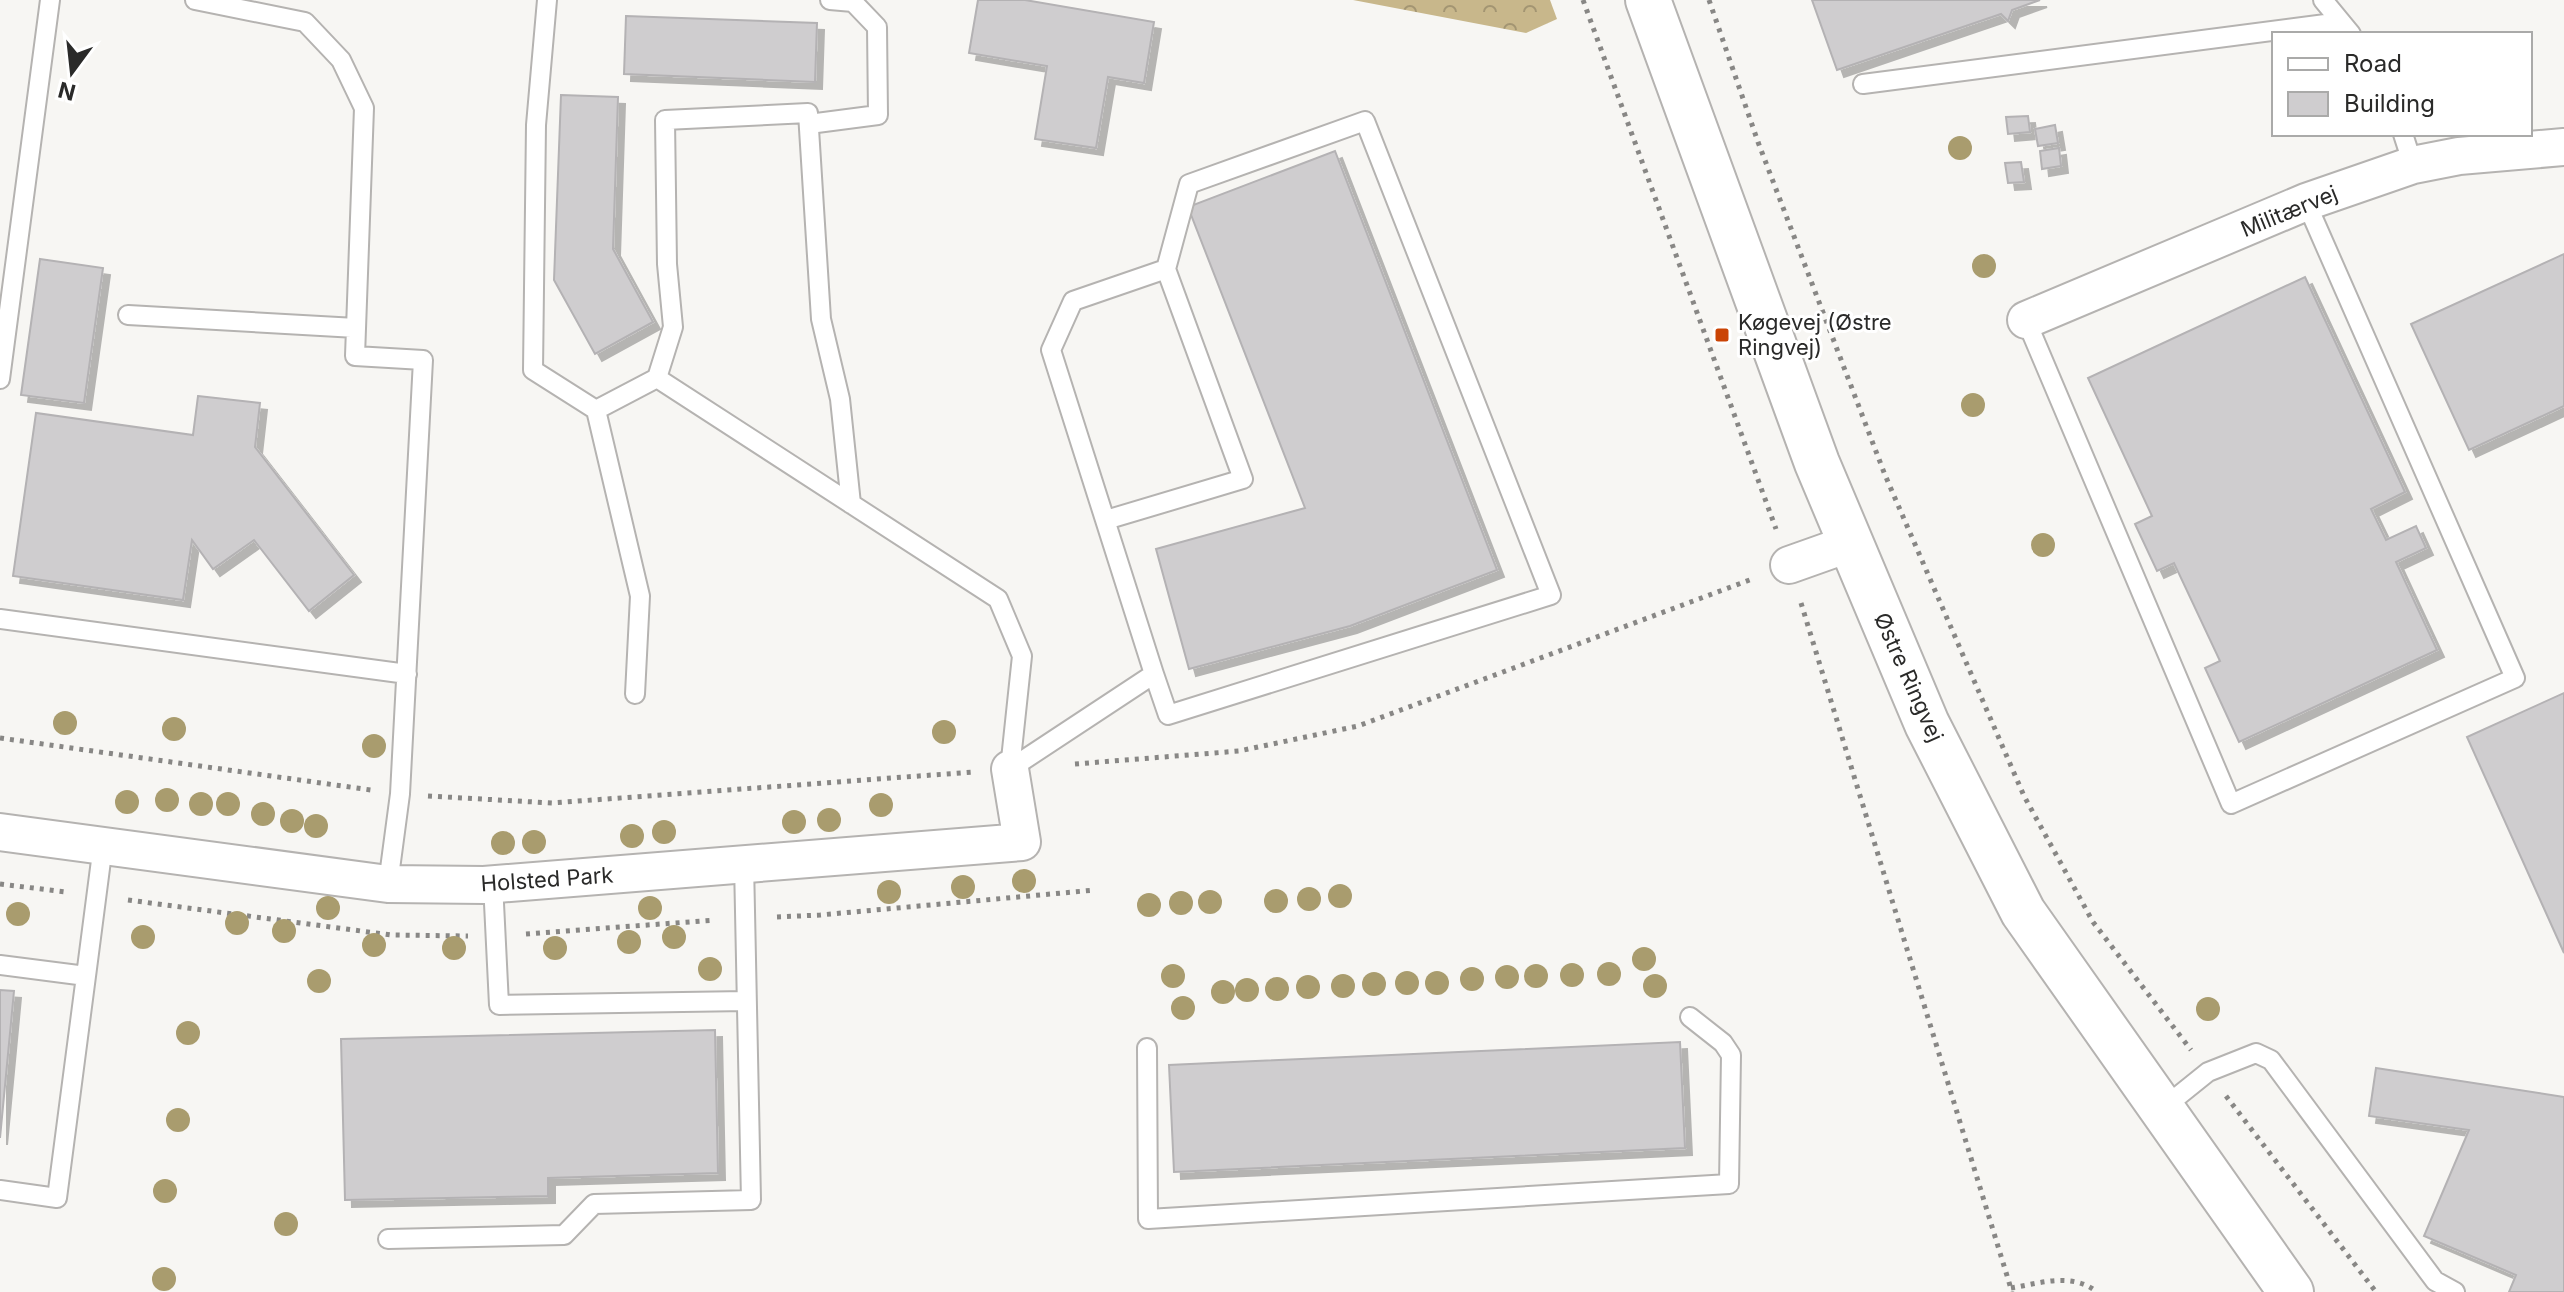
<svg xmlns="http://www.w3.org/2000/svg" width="2564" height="1292" viewBox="0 0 2564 1292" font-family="Inter,sans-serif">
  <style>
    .forest { fill: url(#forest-crowns) }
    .building { fill: #cfcdcf; stroke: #b4b2b4; stroke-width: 2; filter: url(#shadow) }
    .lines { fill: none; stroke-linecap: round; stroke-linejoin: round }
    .lane-casing { stroke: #b5b3b1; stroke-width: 22 }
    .street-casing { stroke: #b5b3b1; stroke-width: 40 }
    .secondary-casing { stroke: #b5b3b1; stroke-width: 48 }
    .path { stroke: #888785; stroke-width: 5; stroke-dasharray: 4 6; stroke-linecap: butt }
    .lane { stroke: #fff; stroke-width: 18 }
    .street { stroke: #fff; stroke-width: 36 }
    .secondary { stroke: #fff; stroke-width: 44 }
    .tree { fill: #a99c6e }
    .poi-dot { fill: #ca4405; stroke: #fff; stroke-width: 3 }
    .labels { text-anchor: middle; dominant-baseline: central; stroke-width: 6; stroke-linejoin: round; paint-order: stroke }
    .street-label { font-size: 22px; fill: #2a2a29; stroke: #fff }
    .poi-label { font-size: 22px; fill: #2a2a29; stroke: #fff; text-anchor: start }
  </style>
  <defs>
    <pattern id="forest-crowns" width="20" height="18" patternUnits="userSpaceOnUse" patternTransform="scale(2)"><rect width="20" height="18" fill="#c8b78b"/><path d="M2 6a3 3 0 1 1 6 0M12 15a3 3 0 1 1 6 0" fill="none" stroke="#a39572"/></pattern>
    <filter id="shadow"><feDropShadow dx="7" dy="7" stdDeviation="0" flood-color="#0004"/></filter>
  </defs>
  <rect width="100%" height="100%" fill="#f7f6f3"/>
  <path class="forest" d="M1353 0H1550L1557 19 1526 33Z"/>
  <path class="building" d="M978 0H1025L1154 22 1144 83 1108 77 1096 148 1035 139 1047 66 969 53Z
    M1812 0H2040L2012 10 2008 21 2001 14 1837 70Z
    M626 16 817 23 815 82 624 74Z
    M561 95 618 97 613 249 653 322 595 354 554 280Z
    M2028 116 2030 132 2008 134 2006 117Z
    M2055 125 2058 143 2038 146 2035 129Z
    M2059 148 2061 166 2042 169 2040 151Z
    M1335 151 1497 570 1350 626 1189 669 1156 549 1305 508 1188 207Z
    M2021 162 2024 182 2008 183 2005 163Z
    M2564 254V406L2469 450 2411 324Z
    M40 259 103 268 84 403 21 395Z
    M2305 277 2405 492 2371 509 2386 540 2416 526 2426 548 2396 562 2437 650 2239 742 2205 668 2220 661 2174 563 2157 571 2135 524 2152 516 2088 378Z
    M198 396 260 403 255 447 354 575 309 611 254 540 213 569 192 540 183 600 13 576 36 413 193 435Z
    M2564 693V953L2467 737Z
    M0 990 14 991 0 1138Z
    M715 1030 718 1173 548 1178V1196L345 1200 341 1039Z
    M1680 1042 1685 1148 1174 1172 1169 1065Z
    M2376 1068 2564 1097V1292H2509L2516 1275 2424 1236 2469 1130 2369 1116Z"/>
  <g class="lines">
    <g class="lane-casing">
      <path id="lane" d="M195 0 305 22 341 60 364 108 355 356 423 360 400 794 388 884
        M547 0 536 125 533 370 596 410
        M2323 0 2351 34
        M1863 84 2341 22
        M809 124 878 115 877 27 853 2 830 0
        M2403 134 2413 165
        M128 315 356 328
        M2026 320 2231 804 2515 678 2306 202
        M657 378 673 327 667 264 665 120 808 113 821 319 840 399 851 504
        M0 379 50 0
        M0 619 407 674
        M1154 674 1168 715 1551 595 1365 121 1189 184 1166 269
        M635 694 640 596 596 410 657 378 998 599 1022 656 1010 769
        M1010 769 1154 674 1051 350 1073 301 1166 269 1243 479 1106 520
        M493 883 499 1005 746 1001
        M0 965 86 976 103 845
        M1147 1048 1148 1219 1729 1184 1731 1055 1723 1043 1690 1017
        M2162 1109 2208 1072 2256 1053 2271 1060 2435 1281 2455 1292
        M0 1190 57 1198 86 976
        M388 1239 564 1235 594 1204 751 1200 744 863"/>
    </g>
    <g class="street-casing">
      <path id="street" d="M2026 320 2306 202 2413 165 2459 156 2564 147
        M1789 565 1851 543
        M0 832 388 884 484 885 1022 842 1010 769"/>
    </g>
    <g class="secondary-casing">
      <path id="secondary" d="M1648 0 1817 463 1927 724 2023 912 2291 1292"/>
    </g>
    <path class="path" d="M1583 0 1776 529
      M1709 0 1758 142 1885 475 2024 796 2093 922 2191 1050
      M1801 603 2012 1292
      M0 738 371 790
      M1075 764 1239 751 1358 726 1755 578
      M428 796 552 803 973 772
      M0 884 66 892
      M128 900 391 935 468 936
      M777 917 820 915 1095 890
      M526 934 715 920
      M2226 1096 2376 1292
      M2011 1288C2041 1283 2072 1272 2097 1292"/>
    <use href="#lane" class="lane"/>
    <use href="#street" class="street"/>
    <use href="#secondary" class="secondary"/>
  </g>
  <g class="tree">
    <circle cx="1960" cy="148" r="12"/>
    <circle cx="1984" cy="266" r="12"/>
    <circle cx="1973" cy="405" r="12"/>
    <circle cx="2043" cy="545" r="12"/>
    <circle cx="65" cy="723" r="12"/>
    <circle cx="174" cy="729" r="12"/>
    <circle cx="944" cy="732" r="12"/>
    <circle cx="374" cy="746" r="12"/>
    <circle cx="167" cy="800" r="12"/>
    <circle cx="127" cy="802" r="12"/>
    <circle cx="201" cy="804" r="12"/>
    <circle cx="228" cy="804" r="12"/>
    <circle cx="881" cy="805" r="12"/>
    <circle cx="263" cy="814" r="12"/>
    <circle cx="829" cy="820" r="12"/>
    <circle cx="292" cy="821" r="12"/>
    <circle cx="794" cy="822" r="12"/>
    <circle cx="316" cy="826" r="12"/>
    <circle cx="664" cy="832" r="12"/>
    <circle cx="632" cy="836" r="12"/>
    <circle cx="534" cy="842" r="12"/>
    <circle cx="503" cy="843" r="12"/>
    <circle cx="1024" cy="881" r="12"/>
    <circle cx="963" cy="887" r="12"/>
    <circle cx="889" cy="892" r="12"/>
    <circle cx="1340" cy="896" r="12"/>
    <circle cx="1309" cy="899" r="12"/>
    <circle cx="1276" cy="901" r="12"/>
    <circle cx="1210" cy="902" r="12"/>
    <circle cx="1181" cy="903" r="12"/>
    <circle cx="1149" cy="905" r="12"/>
    <circle cx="328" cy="908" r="12"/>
    <circle cx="650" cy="908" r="12"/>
    <circle cx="18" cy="914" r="12"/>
    <circle cx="237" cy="923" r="12"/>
    <circle cx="284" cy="931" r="12"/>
    <circle cx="143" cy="937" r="12"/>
    <circle cx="674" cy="937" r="12"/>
    <circle cx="629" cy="942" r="12"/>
    <circle cx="374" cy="945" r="12"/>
    <circle cx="454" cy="948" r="12"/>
    <circle cx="555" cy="948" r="12"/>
    <circle cx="1644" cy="959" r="12"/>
    <circle cx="710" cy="969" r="12"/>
    <circle cx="1609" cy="974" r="12"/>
    <circle cx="1572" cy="975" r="12"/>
    <circle cx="1173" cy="976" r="12"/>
    <circle cx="1536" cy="976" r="12"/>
    <circle cx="1507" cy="977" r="12"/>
    <circle cx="1472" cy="979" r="12"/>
    <circle cx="319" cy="981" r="12"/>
    <circle cx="1407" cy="983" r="12"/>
    <circle cx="1437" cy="983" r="12"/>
    <circle cx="1374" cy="984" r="12"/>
    <circle cx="1343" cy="986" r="12"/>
    <circle cx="1655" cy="986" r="12"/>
    <circle cx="1308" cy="987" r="12"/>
    <circle cx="1277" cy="989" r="12"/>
    <circle cx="1247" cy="990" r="12"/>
    <circle cx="1223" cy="992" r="12"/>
    <circle cx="1183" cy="1008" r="12"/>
    <circle cx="2208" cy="1009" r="12"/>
    <circle cx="188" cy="1033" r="12"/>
    <circle cx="178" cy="1120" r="12"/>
    <circle cx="165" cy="1191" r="12"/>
    <circle cx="286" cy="1224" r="12"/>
    <circle cx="164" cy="1279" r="12"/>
  </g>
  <rect class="poi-dot" x="1714" y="327" width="16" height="16" rx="4"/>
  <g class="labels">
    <g class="street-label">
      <text transform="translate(2289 211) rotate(-22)">Militærvej</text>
      <text transform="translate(1909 677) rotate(66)">Østre Ringvej</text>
      <text transform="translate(547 879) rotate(-4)">Holsted Park</text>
    </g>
    <g class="poi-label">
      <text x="1738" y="322">Køgevej (Østre<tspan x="1738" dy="25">Ringvej)</tspan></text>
    </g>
  </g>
  <rect x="2272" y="32" width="260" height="104" fill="#ffffff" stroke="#aaaaa9" stroke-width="2"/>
  <rect x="2288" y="58" width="40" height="12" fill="#ffffff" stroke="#aaaaa9" stroke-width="2"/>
  <text x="2344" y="72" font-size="24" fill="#2a2a29">Road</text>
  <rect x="2288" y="92" width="40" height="24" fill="#cfcdcf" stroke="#aaaaa9" stroke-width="2"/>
  <text x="2344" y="112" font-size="24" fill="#2a2a29">Building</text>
  <g transform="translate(72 72) rotate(195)" stroke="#ffffff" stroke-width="6" paint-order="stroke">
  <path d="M0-6L14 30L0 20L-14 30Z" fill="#2a2a29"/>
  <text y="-12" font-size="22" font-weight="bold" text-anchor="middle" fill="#2a2a29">N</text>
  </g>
</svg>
